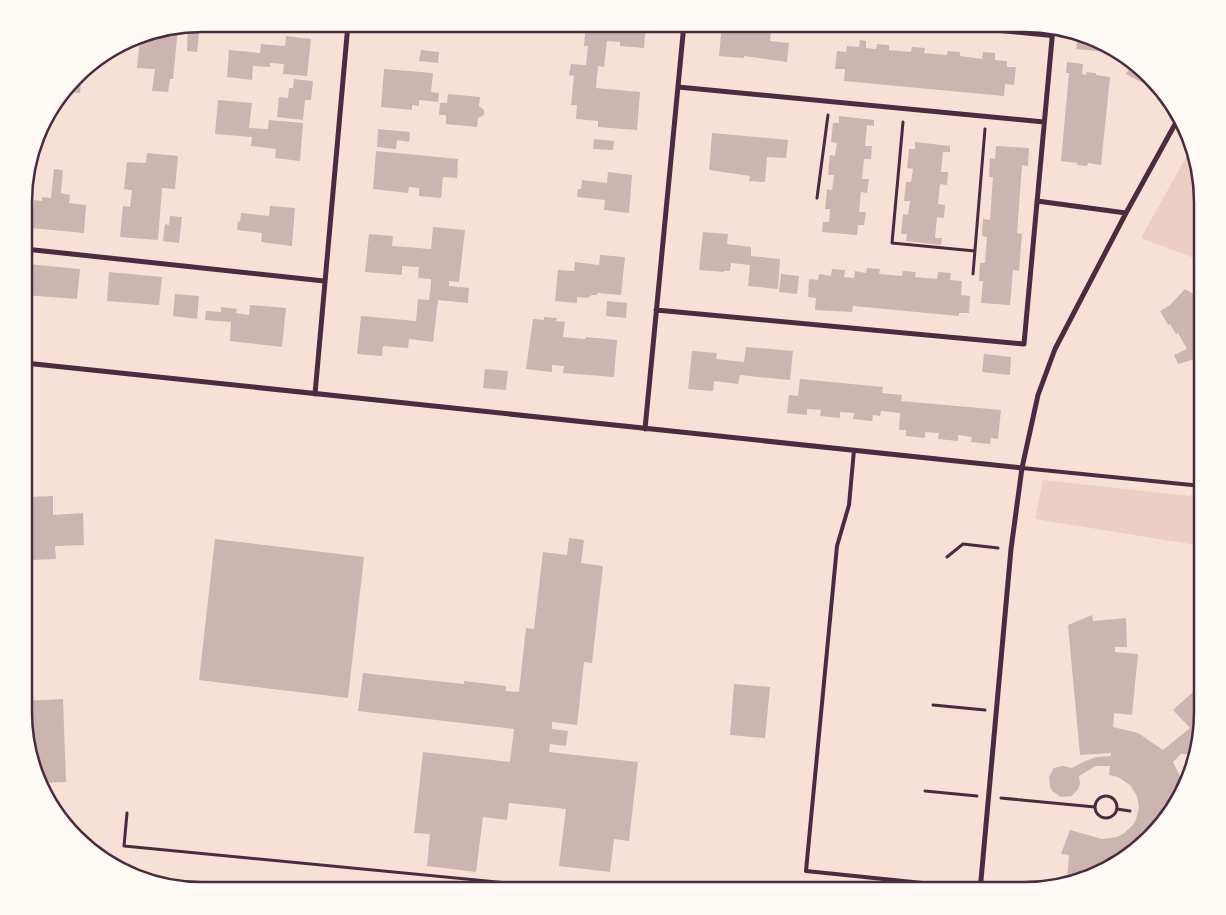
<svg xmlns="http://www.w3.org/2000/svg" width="1226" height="915" viewBox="0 0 1226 915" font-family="'DejaVu Sans',sans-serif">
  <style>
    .green { fill: #ebcfc5 }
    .building { fill: #ccb4b1 }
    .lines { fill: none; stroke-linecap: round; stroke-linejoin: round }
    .path { stroke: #4a2c40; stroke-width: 3 }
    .service { stroke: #4a2c40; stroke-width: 4 }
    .minor { stroke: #4a2c40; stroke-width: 5 }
    .rim { fill: none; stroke: #4a2c40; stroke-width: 2.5 }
  </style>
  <rect width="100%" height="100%" fill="#f7e1d7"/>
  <path class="green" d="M1190 150 1202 202V261L1141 238Z
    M1043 480 1189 496 1202 489V546L1035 519Z"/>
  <path class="building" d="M200 24 197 52 187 51 188 26Z
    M586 24H646L644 48 620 46V42L607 41 604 67 598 66 596 88 640 92 637 130 598 127V121L576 119 577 105H571L574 76 569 75 571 64 586 65 588 46H584Z
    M722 24H747V30L771 32 770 41 789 43 787 62 744 56V58L719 56Z
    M178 28 173 79H170L168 92 152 91 155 69 137 68 140 40H138L139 37 145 33Z
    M1078 34 1092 37 1107 47 1106 52 1076 49Z
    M286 36 311 39 307 76 283 74 284 64 270 63V67L253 66 252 80 227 77 229 50 260 53 261 44 285 46Z
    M860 40 866 41V48L876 49 877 44 889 45V50L911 52 912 47 925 48 924 53 947 55 948 51 960 52V56L982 59 983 52 995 53V60L1007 61V67H1016L1014 85 1005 84 1004 96 844 81 845 69H835L837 51 846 52 847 46 859 47Z
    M421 50 439 52 438 63 419 61Z
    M1067 62 1083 64 1082 74 1086 75V72L1096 73V75L1110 77 1101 165 1088 163 1087 166 1077 165V163L1061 161 1069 73H1066Z
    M1133 63 1141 68 1160 92 1126 74Z
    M384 69 433 73 431 92 439 93 438 102 419 100V106L412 105V110L381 107Z
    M82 71 80 93 70 92 71 85Z
    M294 79 313 81 311 100H305L303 120 277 117 279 97 288 98 289 88H293Z
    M448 94 480 97 479 106 484 110V115L478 118 477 127 446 124V115H439L440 103H447Z
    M218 100 252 103 249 128 268 129 269 120 303 123 300 161 275 158 276 149 251 146 252 137 215 134Z
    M839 116 874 120V126L867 125 865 146H872L871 159H864L862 179H869L867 193 861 192 859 212H866L864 225H858L857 235 822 232 823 222H829L830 209H825L827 189 832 190 834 175H828L830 155 835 156 837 143 831 142 833 123H839Z
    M378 129 410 132 409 142 397 140 396 149 377 147Z
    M712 133 788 140 786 158 767 157 765 182 749 181 750 176 709 170Z
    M594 139 614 141 613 150 593 149Z
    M915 142 950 146V152H943L941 172H948L947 185 940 184 938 204 945 205 944 218 937 217 935 238H942L941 245 906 241 907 234H901L903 214 908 215 910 201H904L906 182H911L913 169 907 168 909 149H915Z
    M996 146 1029 148 1028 166 1022 165 1017 233 1022 234 1019 271 1013 270 1010 305 981 303 983 281H979L980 263H985L987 237 982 236 983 219 990 220 993 177H989L990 158 995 159Z
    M376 151 458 159 457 178 443 177 441 198 419 196V188L409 187 408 193 373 189Z
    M147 153 178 156 175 189 162 188 158 240 120 237 123 206 130 207 132 190 124 189 127 162 146 163Z
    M54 169 63 170 61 193 70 195 69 203 86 205 84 233 31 228 34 200 42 201V197L51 198Z
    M608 172 632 175 629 213 604 210 605 200 577 197 578 189H581L582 180 607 183Z
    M270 206 295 208 292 246 261 242 262 233 237 230 238 221 240 222 241 213 269 216Z
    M170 216 182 217 179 243 163 241 165 224 169 225Z
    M433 227 465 230 459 282 449 281V286L469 288 468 303 438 300 433 342 409 339 408 348 383 346 382 356 357 354 361 316 416 321 418 299 429 300 431 284V279L418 278 419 267 402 266V275L365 272 369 234 393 236 392 246 431 249Z
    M703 232 728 234 727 244 751 247V256L780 259 778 289 748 286 750 265 731 263 730 271H724V272L699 270Z
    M600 255 625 257 621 295 598 293 597 295H592L587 298 577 297V303L555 301 558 270 574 271 575 262 599 265Z
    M27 264 80 269 77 299 25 295Z
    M867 268 880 269 879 274 902 276 903 271 916 272 915 277 937 279 938 272 951 273 950 280 962 281 961 295 970 296 969 313H959V316L853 306 852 312 815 310 816 298 808 297 809 279 818 280 819 274 831 276 832 269 845 270 844 277 854 278 855 271 866 273Z
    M109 272 162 277 159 305 107 301Z
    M781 274 799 276 797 294 779 292Z
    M1185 289 1200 298 1202 297V357L1178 364 1174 355 1187 349 1178 333 1176 334 1170 324 1168 325 1160 311 1170 305Z
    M175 294 199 296 197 319 173 316Z
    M607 301 627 303 626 318 606 316Z
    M250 305 286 308 282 347 230 341 231 322 205 320 206 311 221 312V307L237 309 236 313 249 315Z
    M544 317 557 318 556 321 565 322 563 337 585 339 586 337 617 340 614 377 563 373 564 366 552 365V372L526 369 533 319 544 320Z
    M746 347 793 351 790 380 740 375 738 384 714 381 713 391 688 389 692 351 717 353 716 359 744 362Z
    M984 354 1011 357 1010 375 982 372Z
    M1202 360V384L1197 361Z
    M485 369 508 371 506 390 483 388Z
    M800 379 883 387 882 393 902 395 901 401 1001 410 998 439 991 438 990 444 971 442 972 437 958 435V441L938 439 939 433 925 432V438L906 436V430H899L900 413 881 411 880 416 873 415 872 421 853 419 854 413 840 412V418L820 416 821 410 807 409V415L787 413 789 395 798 396Z
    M53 496V515L83 513 84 545 55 546 56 559 33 560V550H25V516H29L28 497Z
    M569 538 584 540 581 563 603 566 592 663 584 662 577 725 552 722V729L568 731 566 746 550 744 549 752 638 762 629 841 614 839 610 872 559 866 566 809 509 803 507 820 483 817 476 872 427 866 430 834 414 833 423 752 510 762 514 729 358 711 363 673 464 684V681L506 686V691L519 692 526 628 534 629 543 552 567 555Z
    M215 539 364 557 348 698 199 680Z
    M1092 615 1093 621 1126 618 1127 647H1115V652L1138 654 1132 715 1114 713 1113 727 1138 733 1163 750 1190 728 1173 710 1202 684V724L1195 755 1181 754 1173 762 1185 787 1158 830 1102 873 1067 881 1069 855 1061 854 1070 830 1102 839 1117 837 1123 834 1133 825 1136 819 1139 807 1137 796 1130 785 1118 777 1109 775 1110 766H1096L1079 776 1080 784 1078 789 1072 796 1061 797 1052 791 1050 787 1049 777 1054 768 1063 766 1072 768 1085 761 1097 757 1111 756V753L1080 755 1068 625Z
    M734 684 770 687 765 738 730 735Z
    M63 699 66 782 40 783 24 724V701Z"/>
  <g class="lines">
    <path class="path" d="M903 122 892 243 975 251
      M817 198 828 115
      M973 274 985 129
      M947 557 963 544 998 548
      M933 705 985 710
      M925 791 977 796
      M1095 807a11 11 0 1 1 22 0a11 11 0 1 1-22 0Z
      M1001 798 1095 807
      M1117 809 1130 811
      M127 813 124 846 590 891"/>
    <path class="service" d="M930 24 1052 36
      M854 450 849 505 837 546 806 871 981 889
      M1022 468 1202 486"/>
    <path class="minor" d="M678 87 1044 122
      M1037 201 1126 213
      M25 249 324 281
      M656 310 1024 344 1053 28
      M25 363 1022 468
      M315 394 348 24
      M645 429 684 24
      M980 891 1011 549 1022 468 1038 395 1055 349 1126 213 1179 117"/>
  </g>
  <path d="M0 0H1226V915H0ZM202 32H1024A170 170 0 0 1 1194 202V712A170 170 0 0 1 1024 882H202A170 170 0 0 1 32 712V202A170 170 0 0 1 202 32Z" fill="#fffaf5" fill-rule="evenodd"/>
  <path class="rim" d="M202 32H1024A170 170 0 0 1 1194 202V712A170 170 0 0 1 1024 882H202A170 170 0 0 1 32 712V202A170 170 0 0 1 202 32Z"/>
</svg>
